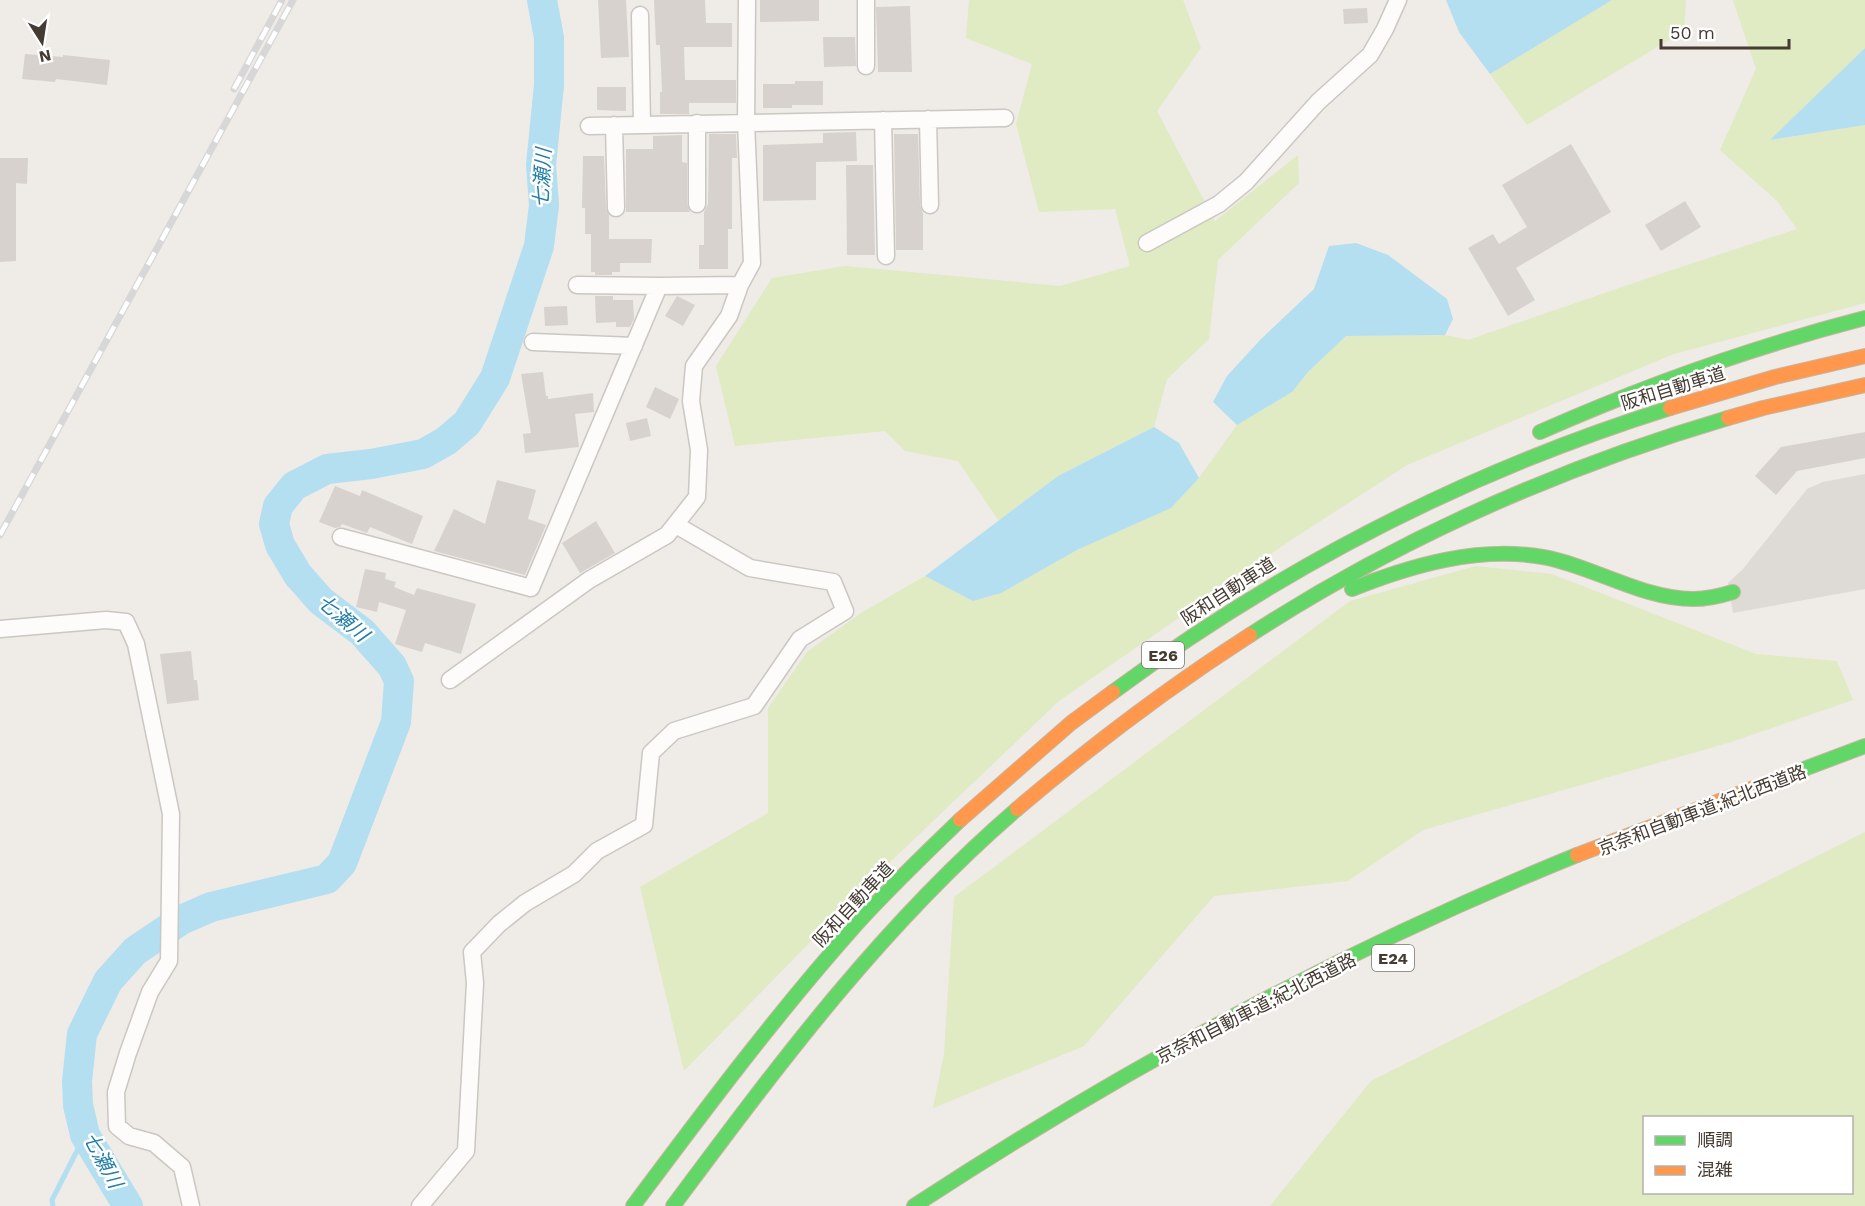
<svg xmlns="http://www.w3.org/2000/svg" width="1865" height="1206" viewBox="0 0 1865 1206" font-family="'Work Sans','Noto Sans JP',sans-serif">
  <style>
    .green { fill: #e0eac3; fill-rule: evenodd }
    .parking { fill: #dedad6 }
    .water { fill: #b3dff0 }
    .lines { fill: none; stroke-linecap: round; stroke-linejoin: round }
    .stream { stroke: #b3dff0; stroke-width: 5 }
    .river { stroke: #b3dff0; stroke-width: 30 }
    .building { fill: #d7d2cd }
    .street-casing { stroke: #cbc7c2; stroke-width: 19 }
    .fast-casing { stroke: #c8b59f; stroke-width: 16 }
    .slow-casing { stroke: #c8b59f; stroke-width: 16 }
    .street { stroke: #fdfcfb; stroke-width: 16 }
    .fast { stroke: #63d668; stroke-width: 14 }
    .slow { stroke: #ff974d; stroke-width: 14 }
    .rail-casing { stroke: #d8d7d7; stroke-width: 7 }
    .rail { stroke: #fff; stroke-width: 4.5; stroke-dasharray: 14; stroke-linecap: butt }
    .labels { text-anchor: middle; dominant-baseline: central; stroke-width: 5; stroke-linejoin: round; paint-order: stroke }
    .shield { fill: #fff; stroke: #7c7670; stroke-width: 1.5 }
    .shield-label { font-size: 16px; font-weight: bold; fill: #443b32 }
    .street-label { font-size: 18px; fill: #443b32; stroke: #fff }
    .water-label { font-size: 20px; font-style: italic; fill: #237ea6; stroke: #fff }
  </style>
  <rect width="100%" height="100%" fill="#efebe6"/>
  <path class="green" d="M969 0H1183L1201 48 1157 111 1215 221 1298 155 1299 183 1218 260 1209 339 1167 379 1154 427 1058 476 999 521 958 461 905 451 885 431 735 446 716 366 772 278 845 266 1060 286 1130 266 1115 209 1039 212 1016 124 1032 64 966 38Z
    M1612 0H1686L1684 31 1527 125 1490 74Z
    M1733 0H1865V48L1771 140 1865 125V303L1674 354 1407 465 1291 540 1059 701 866 885 684 1071 640 887 768 813V708L807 652 861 613 925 576 973 601 1001 593 1077 550 1171 508 1199 478 1237 425 1292 392 1308 372 1346 336 1445 335 1468 340 1663 273 1797 229 1777 201 1720 150 1756 69Z
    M1476 566 1552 574 1756 654 1837 661 1853 700 1731 742 1423 830 1348 881 1214 896 1084 1046 933 1108 944 1054 954 897 1350 601Z
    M1865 832V1206H1270L1371 1081ZM1644 1118H1852V1192H1644Z"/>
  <path class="parking" d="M1865 474V589L1733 613 1728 583 1743 569 1807 489 1823 482Z"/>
  <path class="water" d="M1446 0H1612L1490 74 1459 32Z
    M1865 48V125L1770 140Z
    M1356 243 1388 255 1447 299 1453 319 1445 335 1346 336 1308 372 1292 392 1237 425 1213 402 1227 376 1260 340 1314 289 1329 246Z
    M1154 427 1179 443 1199 478 1171 508 1077 550 1001 593 973 601 925 576 1058 476Z"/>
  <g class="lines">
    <path class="stream" d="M53 1206 52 1200 85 1135"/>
    <path class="river" d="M128 1206 85 1135 78 1105 77 1081 82 1034 108 981 135 951 181 920 211 907 327 879 342 863 396 722 399 681 392 666 362 632 321 601 298 575 280 545 274 524 278 506 294 486 327 469 371 464 423 454 446 441 467 423 495 378 539 246 544 205 541 165 549 85V38L542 0"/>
  </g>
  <path class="building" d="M598 0H626L629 57 601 58Z
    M654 0H705L706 23H732V47H684L685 80H736V103H689V114H660V92H662L660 45H656Z
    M760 0H819V21L760 22Z
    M910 6 912 72H878L876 7Z
    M1367 8 1368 23 1344 24 1343 9Z
    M823 37H855L856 66 824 67Z
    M25 54 63 57V55L110 60 107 85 56 79 55 82 22 79Z
    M795 81H823V105H792V108H763V84H795Z
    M597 87H626V111L597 110Z
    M856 132 857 161 816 162V200L763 201V145L823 143V133Z
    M709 134H736L737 158H732V229H728V269H699V245H704V212L708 204Z
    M894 134H918L920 205 923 213V250H896Z
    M682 135V162L687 163V204L690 212H626V149H653V136Z
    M1571 144 1611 212 1516 268 1535 300 1508 316 1468 248 1493 234 1499 244 1527 227 1502 185Z
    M583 156H604L606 208 609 215V239H652L651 263H620V272H612V275H595V272H591V234H585V208H582Z
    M0 158H28L27 184 16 183V261L0 262Z
    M846 165H873L875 255H847Z
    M1685 201 1701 227 1661 251 1645 225Z
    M595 296H613V300H633L634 319 630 327H616V322L596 323Z
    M677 296 695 305 683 326 665 316Z
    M567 306 568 325 545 326 544 307Z
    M543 372 546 396H548V399L593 393 594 412 575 414 579 447 525 453 523 434 531 433 521 374Z
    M655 387 679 399 670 419 646 407Z
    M647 418 651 436 630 441 626 423Z
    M1865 432V458L1797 471 1776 495 1755 476 1781 447Z
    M497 480 536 490 528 519 546 525 525 575 434 551 454 509 485 524Z
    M335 486 360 496 362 490 423 516 412 544 370 527 367 533 342 524 340 527 335 528 319 522Z
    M596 521 615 553 580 573 562 543Z
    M365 569 386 573 385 579 396 582 394 587 414 595 417 588 476 604 461 654 425 643 422 652 395 644 406 610 379 602 377 612 356 607Z
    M191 651 194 680H197L199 700 167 704 160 654Z"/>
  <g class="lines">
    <g class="street-casing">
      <path id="street" d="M866 0V66
        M640 15 642 125
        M928 119 930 205
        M883 120 886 256
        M697 123V204
        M614 125 616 208
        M589 126 1005 118
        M1147 243 1219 204 1246 182 1318 102 1370 55 1385 29 1398 0
        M577 285 659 286
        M533 342 634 346
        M341 537 531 588 659 286 740 285
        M0 629 106 620 126 622 136 644 171 814 169 961 150 992 128 1053 116 1092 117 1126 129 1136 154 1143 182 1167 191 1206
        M450 680 589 580 667 535 697 497 699 450 691 401 694 366 729 316 740 285 752 263 746 122 747 0
        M420 1206 466 1151 475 983 472 952 499 924 525 903 574 874 597 851 644 825 651 753 674 731 754 706 800 639 845 611 833 582 750 568 676 525"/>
    </g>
    <g class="fast-casing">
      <path id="fast" d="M1540 432C1646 385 1753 347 1865 318
        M1352 589C1412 565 1478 546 1543 557 1593 566 1642 599 1693 599 1706 599 1720 596 1733 592
        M1250 635C1398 539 1559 468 1728 418
        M1113 692C1282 567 1469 471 1670 408
        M1788 775 1865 746
        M633 1206C704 1111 775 1016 854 927 887 890 924 855 960 820
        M673 1206C779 1064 882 925 1017 809
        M914 1206C1123 1069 1345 949 1577 855"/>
    </g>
    <g class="slow-casing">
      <path id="slow" d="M1670 408 1775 377 1865 356
        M1728 418 1763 408 1865 385
        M1017 809C1091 746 1169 687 1250 635
        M960 820 1071 723 1113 692
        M1577 855 1788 775"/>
    </g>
    <use href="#street" class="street"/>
    <use href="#fast" class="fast"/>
    <use href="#slow" class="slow"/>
    <g class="rail-casing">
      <path id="rail" d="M234 89 282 0
        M0 535 293 0"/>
    </g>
    <use href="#rail" class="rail"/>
  </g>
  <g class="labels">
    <g class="shield">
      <rect x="1142" y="642" width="42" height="26" rx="4.5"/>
      <rect x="1372" y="945" width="42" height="26" rx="4.5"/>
    </g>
    <g class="shield-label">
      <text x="1163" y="655">E26</text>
      <text x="1393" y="958">E24</text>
    </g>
    <g class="street-label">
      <text transform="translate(1673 388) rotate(-17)">阪和自動車道</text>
      <text transform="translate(1228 591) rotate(-33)">阪和自動車道</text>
      <text transform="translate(1702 810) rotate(-21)">京奈和自動車道;紀北西道路</text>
      <text transform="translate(853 904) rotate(-47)">阪和自動車道</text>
      <text transform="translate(1256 1008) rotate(-27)">京奈和自動車道;紀北西道路</text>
    </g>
    <g class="water-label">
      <text transform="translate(542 178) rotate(-87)">七瀬川</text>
      <text transform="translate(343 618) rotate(41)">七瀬川</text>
      <text transform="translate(103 1160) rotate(62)">七瀬川</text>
    </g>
  </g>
  <rect x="1643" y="1116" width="210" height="78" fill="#ffffff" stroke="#b4b1ad" stroke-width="1.5"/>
  <rect x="1655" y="1136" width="30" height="9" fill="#63d668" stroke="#b4b1ad" stroke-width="1.5"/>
  <text x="1697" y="1146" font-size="18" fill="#443b32">順調</text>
  <rect x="1655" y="1166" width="30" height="9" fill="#ff974d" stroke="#b4b1ad" stroke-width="1.5"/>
  <text x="1697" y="1176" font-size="18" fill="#443b32">混雑</text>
  <g transform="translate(42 42) rotate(168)" stroke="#ffffff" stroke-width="4.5" paint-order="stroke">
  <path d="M0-4.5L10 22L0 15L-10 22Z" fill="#443b32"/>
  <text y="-9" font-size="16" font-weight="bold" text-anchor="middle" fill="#443b32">N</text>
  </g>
  <path d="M1661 39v9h128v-9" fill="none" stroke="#443b32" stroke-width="3"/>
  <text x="1670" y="39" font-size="18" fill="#443b32" stroke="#ffffff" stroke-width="4.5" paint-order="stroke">50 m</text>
</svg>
